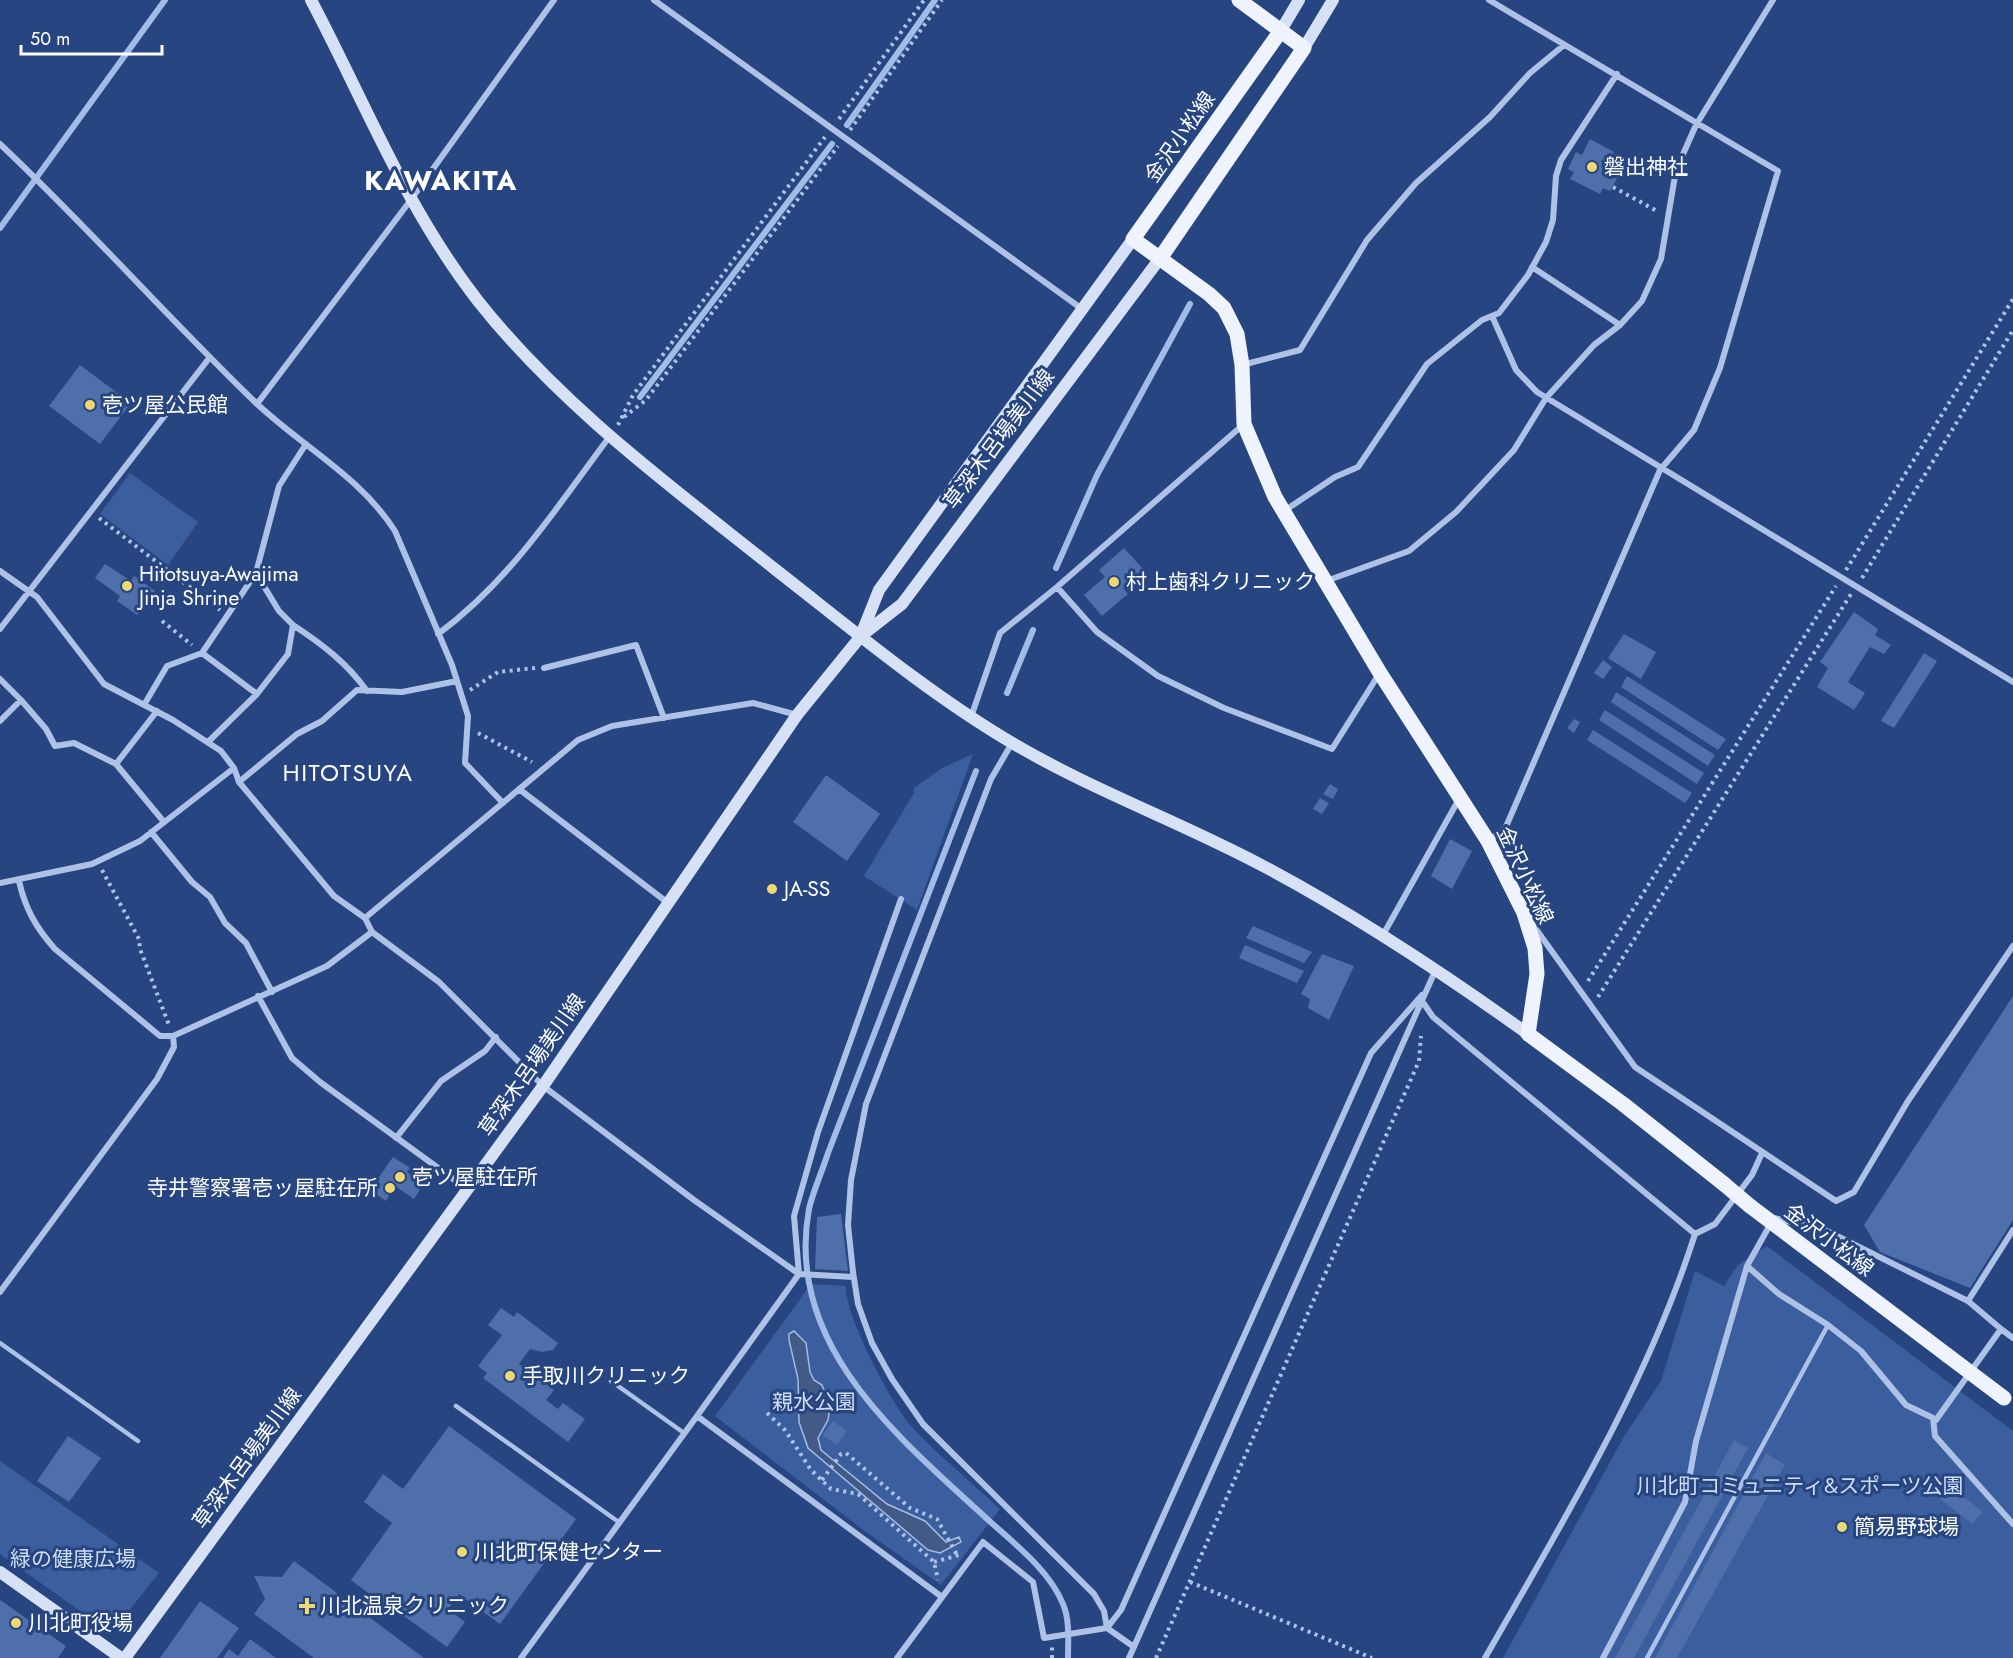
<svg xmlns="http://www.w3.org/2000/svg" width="2013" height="1658" viewBox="0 0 2013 1658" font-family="Jost,'Noto Sans JP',sans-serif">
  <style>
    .green { fill: #3a5e9e }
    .water { fill: #435a86; stroke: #a2bbe7; stroke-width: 1.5 }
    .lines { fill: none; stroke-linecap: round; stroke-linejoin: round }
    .stream { stroke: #a2bbe7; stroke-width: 6 }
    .building { fill: #4e6fa9 }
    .path { stroke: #adc2e6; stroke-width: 4; stroke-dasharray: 3 4.5; stroke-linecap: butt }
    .lane { stroke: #adc2e6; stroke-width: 4.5 }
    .street { stroke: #adc2e6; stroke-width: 6 }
    .secondary { stroke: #d7e1f6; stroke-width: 12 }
    .primary { stroke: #eef3fd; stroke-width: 15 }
    .primary-bridge { stroke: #eef3fd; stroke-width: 15 }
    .poi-dot { fill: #efd772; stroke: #264581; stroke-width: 2 }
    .labels { text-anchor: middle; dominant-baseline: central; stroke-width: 6; stroke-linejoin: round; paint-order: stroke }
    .street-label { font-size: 21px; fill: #fff; stroke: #264581 }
    .poi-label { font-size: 21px; fill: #fff; stroke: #264581; text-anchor: start }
    .park-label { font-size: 21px; fill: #d0def5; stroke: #264581 }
    .quarter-label { font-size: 24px; letter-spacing: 1.5px; fill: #fff; stroke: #264581 }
    .district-label { font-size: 27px; font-weight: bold; letter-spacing: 1.5px; fill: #fff; stroke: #264581 }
  </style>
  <rect width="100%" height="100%" fill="#264581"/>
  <path class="green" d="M130 473 198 522 168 565 100 514Z
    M973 754 917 910 864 876 914 793V788L942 768Z
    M1767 1246 2013 1431V1658H1503L1623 1438 1661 1381 1695 1271 1724 1286 1738 1265Z
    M811 1284 846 1286C844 1314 892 1405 912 1427 939 1456 971 1482 1000 1509L941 1585 862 1529 715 1416Z
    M0 1461 159 1573 111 1633 0 1554Z"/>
  <path class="water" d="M794 1331 806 1343 810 1372 814 1380 822 1385 830 1406 828 1420 818 1438 821 1450 887 1504 925 1521 946 1542 959 1537 961 1542 940 1553 928 1550 808 1448 799 1422 798 1379 789 1340V1334Z"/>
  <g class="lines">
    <path class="stream" d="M847 125 935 0
      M0 228 165 0
      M640 397 832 144
      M1056 568 1097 475 1190 304
      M1007 693 1033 630
      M976 771 828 1153C822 1172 813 1191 809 1209 784 1344 897 1436 985 1517 1012 1542 1049 1569 1063 1604 1070 1620 1068 1641 1068 1658"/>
  </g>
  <path class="building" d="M1590 139 1614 152 1610 161 1616 164 1613 170 1620 173 1610 191 1603 188 1600 194 1570 179 1574 172 1568 169 1576 152 1582 155Z
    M80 365 131 403 100 444 49 406Z
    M1124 548 1143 569 1123 588 1128 594 1102 616 1084 595 1105 577 1099 570Z
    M105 564 131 581 134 576 155 591 137 615 117 601 120 596 95 578Z
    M1854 612 1878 629 1875 635 1891 645 1884 654 1870 647 1848 682 1865 693 1854 710 1817 687 1828 668 1820 662Z
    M1624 634 1656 652 1641 679 1608 658Z
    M1924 653 1937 661 1894 728 1881 721Z
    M1603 660 1612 667 1603 679 1594 673Z
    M1627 676 1726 739 1718 750 1621 687Z
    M1616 692 1715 755 1708 766 1611 702Z
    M1605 710 1704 773 1697 784 1599 720Z
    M1574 719 1580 722 1574 733 1567 728Z
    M1593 730 1692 793 1685 803 1587 740Z
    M826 775 880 814 847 861 793 822Z
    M1330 784 1338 789 1333 799 1323 794Z
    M1320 798 1329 803 1322 814 1313 809Z
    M1450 839 1472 851 1452 889 1431 876Z
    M1253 926 1312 952 1304 963 1246 938Z
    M1245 945 1304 971 1297 983 1239 958Z
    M1322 954 1354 966 1329 1020 1308 1008 1310 999 1301 994Z
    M2013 996V1220L1970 1288 1880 1252 1864 1225Z
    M393 1157 410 1168 407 1172 411 1175 413 1171 426 1180 414 1199 395 1186 386 1201 370 1190Z
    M841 1214 848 1271 815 1269 817 1217Z
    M501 1308 514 1317 517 1312 558 1343 553 1350 542 1352 530 1349 519 1364 554 1390 546 1400 558 1409 563 1403 585 1419 568 1442 483 1378 487 1373 478 1366 502 1335 488 1325Z
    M833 1421 847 1431 837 1445 823 1435Z
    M449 1426 576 1519 500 1624 459 1594 448 1609 465 1622 447 1647 387 1604 379 1615 369 1608 376 1599 351 1580 392 1523 364 1502 383 1474 403 1489Z
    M68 1436 101 1458 69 1502 37 1481Z
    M1734 1440 1748 1448 1634 1658H1615Z
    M1766 1453 1785 1465 1677 1658H1655Z
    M1949 1485 1983 1512 1972 1524 1939 1498Z
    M294 1561 424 1658H314L254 1614 265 1599 254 1576 282 1577Z
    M0 1600 66 1646 58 1658H0Z
    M200 1601 239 1628 217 1658H160Z
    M250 1639 276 1658H223L229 1649 238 1656Z"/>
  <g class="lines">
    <path class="path" d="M839 119 924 0
      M850 130 942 0
      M1613 187 1657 211
      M624 417 646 400 838 146
      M618 425 633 395 825 137
      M99 518 220 610
      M1846 570 2013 299
      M1862 578 2013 330
      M162 621 192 645
      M470 690 498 672 535 668
      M478 733 532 762
      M102 870 139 939 140 949 169 1025
      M1588 981 1836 586
      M1598 997 1851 594
      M767 1413 785 1430 811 1470 831 1489 858 1494 934 1562 938 1580
      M822 1480 841 1454 846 1453 910 1508 937 1519 957 1555
      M934 1562 959 1555
      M1190 1582 1372 1658
      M1052 1658V1646
      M1156 1658 1419 1061 1421 1036"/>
    <path class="lane" d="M0 1343 138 1441
      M611 1381 684 1433
      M456 1406 620 1523
      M1647 1658 1828 1325"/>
    <path class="street" d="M654 0 1082 309
      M0 144C88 227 168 318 255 402 301 446 360 476 395 531L452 665 468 716 465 763 503 803
      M1532 267 1620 325
      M1492 316 1516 370 1537 392 2013 682
      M1242 365 1300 350 1367 240 1416 183 1490 117 1530 73 1564 45
      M257 404 410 201 554 0
      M1284 511 1335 477 1358 467 1427 364 1482 320 1499 313 1528 275 1546 242 1553 220 1556 176 1561 160 1617 74
      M0 571 37 597 104 684 173 720 221 751 234 768 239 782 334 896 365 918 372 932 439 982 543 1086 694 1200 799 1274 697 1416 942 1597
      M1326 581 1409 551 1456 512 1514 450 1546 398 1594 345 1620 325 1642 301 1661 259 1676 170 1696 125 1773 0
      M1057 587 1097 632 1158 676 1224 708 1332 749 1379 674
      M293 625C322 644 347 663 367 691
      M0 629 210 357
      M438 634C510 581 557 507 610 436
      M202 653 257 694
      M544 668 636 645 664 718
      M0 679 21 700 0 721
      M21 700 46 729 55 746 74 743 116 764 164 822
      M144 705 167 666 202 653 256 573 279 486 306 444
      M971 717 1000 633 1057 587 1244 424
      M208 742 257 694 288 654 293 625 279 611 256 573
      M1012 743 991 779 866 1104 851 1180 848 1225 853 1272 858 1304 872 1343 892 1379 923 1424 1094 1594 1104 1611 1107 1628
      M116 764 157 711
      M239 782 297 734 322 721 357 690 402 692 457 681
      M519 789 668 903
      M151 832 192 882 210 897 225 923 246 943 272 992
      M1488 841 1505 829 1660 470 1694 430 1720 368 1778 171 1489 0
      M19 881C25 908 36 928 55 949L160 1036H173L327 966 372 932
      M0 883 92 864 140 841 234 768
      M365 918 578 740 612 726 753 703 797 715
      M1533 925 1635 1067 1836 1201 1854 1192 1908 1101 2013 946
      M1383 935 1459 799
      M258 996 292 1058 320 1082 467 1189
      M1422 1001 1433 1017 1695 1234
      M396 1138 441 1081 485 1051 496 1037
      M1774 1218 1825 1230 1968 1301 2001 1329
      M1771 1223 1747 1266 1779 1294 1828 1325 1861 1351 1906 1405 1933 1418 1936 1420 2001 1329 2013 1338
      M853 1277 799 1274 794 1216 818 1132 901 899
      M0 1292 157 1079 174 1047 173 1036
      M1968 1301 2013 1230
      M1933 1418 1935 1436 2013 1524
      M1107 1628 1121 1610 1371 1053 1422 995
      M521 1658 697 1416
      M897 1658 983 1542 1033 1582 1044 1638 1107 1628 1134 1647
      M1129 1658 1436 969
      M1485 1658C1563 1521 1647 1385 1695 1234L1715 1224 1752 1175 1762 1153
      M1603 1658 1685 1502 1696 1441 1747 1266"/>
    <path class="secondary" d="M311 0C366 104 405 207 478 301 561 406 672 487 776 570 853 630 929 694 1014 744 1094 791 1183 823 1265 867 1357 916 1443 973 1528 1034
      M1280 32 1299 0
      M1304 48 1333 0
      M861 635 879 590 1133 239
      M0 1572 121 1658
      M125 1658 543 1086 797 715 861 636 902 604 1161 257"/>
    <path class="primary" d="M1280 32 1133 239 1209 294 1224 308 1237 334 1242 365 1244 424 1275 497 1380 673 1488 841 1524 913 1535 948 1537 974 1528 1034 1623 1104 1724 1184
      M1161 257 1304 48 1239 0
      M1750 1206 1947 1355"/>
    <path class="primary-bridge" d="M1724 1184 1750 1206
      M1947 1355 2004 1398"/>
  </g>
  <g class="poi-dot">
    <circle cx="1592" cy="167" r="6"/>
    <circle cx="90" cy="405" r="6"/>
    <circle cx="1114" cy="582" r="6"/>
    <circle cx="127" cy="586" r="6"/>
    <circle cx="772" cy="889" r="6"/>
    <circle cx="400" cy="1177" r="6"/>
    <circle cx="390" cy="1188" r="6"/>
    <circle cx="510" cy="1376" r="6"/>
    <circle cx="1842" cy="1527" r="6"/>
    <circle cx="462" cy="1552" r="6"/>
    <path d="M304 1597h6v6h6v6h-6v6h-6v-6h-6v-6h6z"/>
    <circle cx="16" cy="1623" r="6"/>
  </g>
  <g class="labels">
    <g class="street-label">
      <text transform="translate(1180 137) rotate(-55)">金沢小松線</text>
      <text transform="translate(999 439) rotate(-53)">草深木呂場美川線</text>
      <text transform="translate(1525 875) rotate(65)">金沢小松線</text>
      <text transform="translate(532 1065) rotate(-55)">草深木呂場美川線</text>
      <text transform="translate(1829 1240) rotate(37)">金沢小松線</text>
      <text transform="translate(247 1458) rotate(-54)">草深木呂場美川線</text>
    </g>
    <g class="poi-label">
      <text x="1604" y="167">磐出神社</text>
      <text x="102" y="405">壱ツ屋公民館</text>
      <text x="139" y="574">Hitotsuya-Awajima<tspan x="139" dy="24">Jinja Shrine</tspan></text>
      <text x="1126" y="582">村上歯科クリニック</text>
      <text x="784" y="889">JA-SS</text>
      <text x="412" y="1177">壱ツ屋駐在所</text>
      <text x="378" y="1188" text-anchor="end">寺井警察署壱ッ屋駐在所</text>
      <text x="522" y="1376">手取川クリニック</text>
      <text x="1854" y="1527">簡易野球場</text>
      <text x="474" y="1552">川北町保健センター</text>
      <text x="320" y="1606">川北温泉クリニック</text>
      <text x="28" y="1623">川北町役場</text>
    </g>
    <g class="park-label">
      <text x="814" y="1402">親水公園</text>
      <text x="1800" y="1486">川北町コミュニティ&amp;スポーツ公園</text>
      <text x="73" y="1559">緑の健康広場</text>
    </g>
    <g class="quarter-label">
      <text x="348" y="772">HITOTSUYA</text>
    </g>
    <g class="district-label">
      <text x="441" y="180">KAWAKITA</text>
    </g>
  </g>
  <path d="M21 45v9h141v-9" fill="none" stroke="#ffffff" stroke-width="3"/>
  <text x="30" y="45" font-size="18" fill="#ffffff" stroke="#264581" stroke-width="4.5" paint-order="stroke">50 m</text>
</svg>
